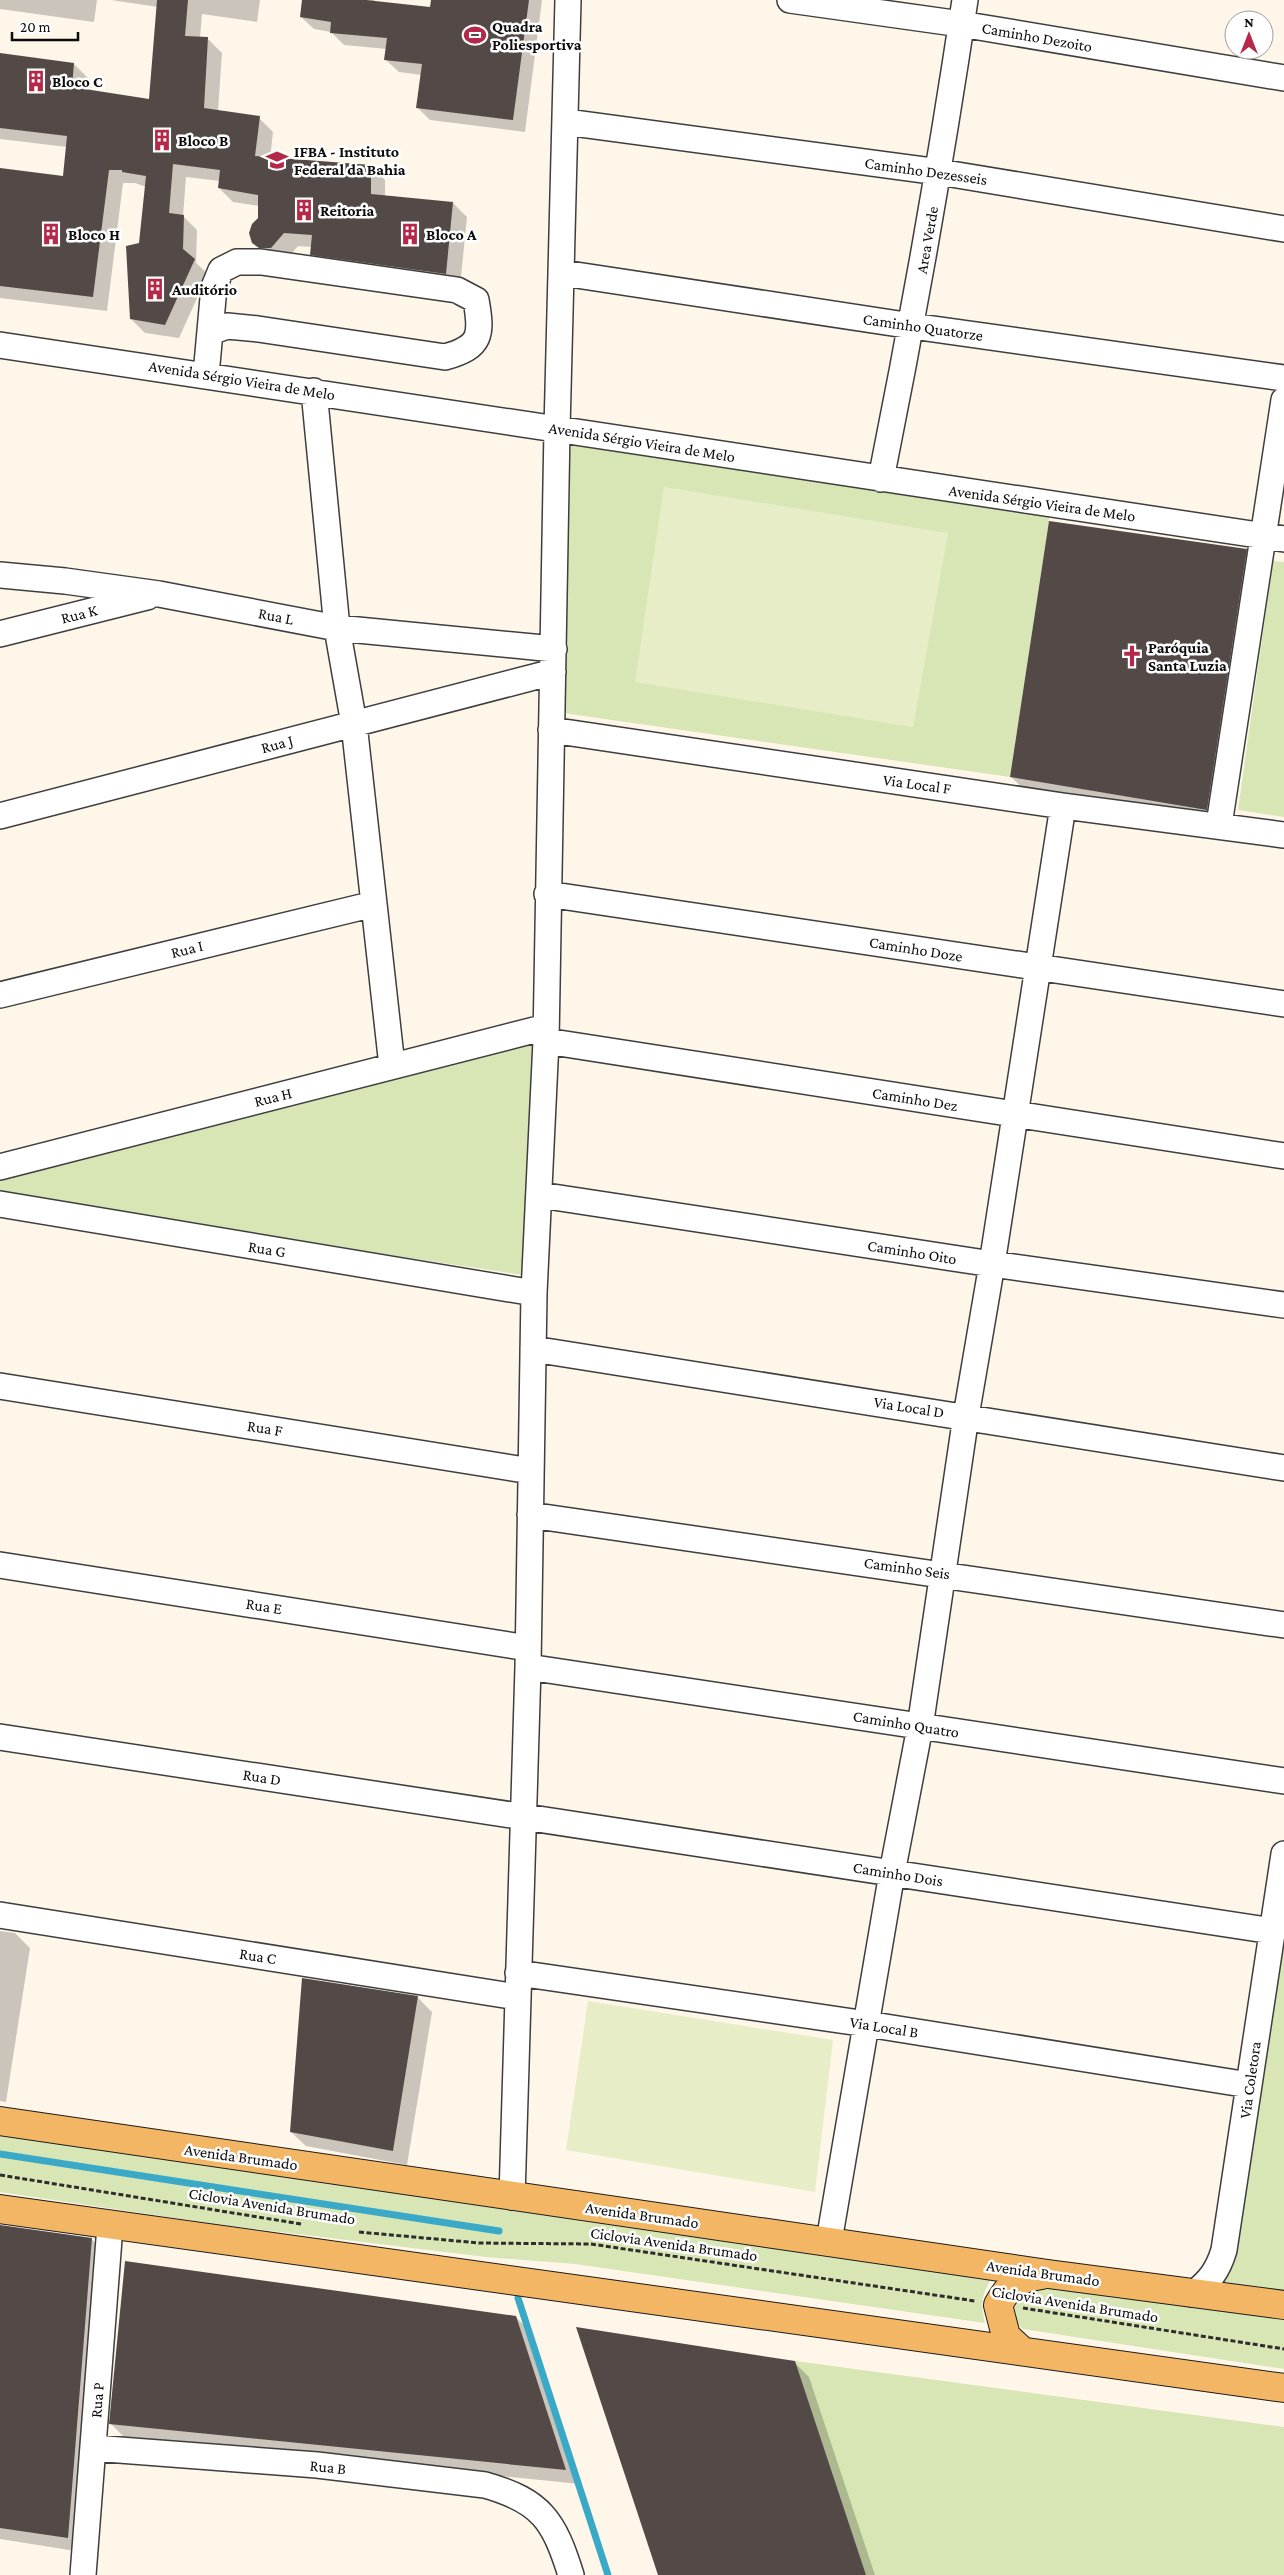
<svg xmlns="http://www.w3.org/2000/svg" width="1284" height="2575" viewBox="0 0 1284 2575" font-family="'Crimson Pro',serif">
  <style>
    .green { fill: #d8e6b5 }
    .pitch { fill: #e7eec7 }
    .shadow { fill: #0003 }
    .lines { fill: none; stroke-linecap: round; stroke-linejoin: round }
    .stream { stroke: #3aa9c7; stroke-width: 7 }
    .building { fill: #534a48 }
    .minor-casing { stroke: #3e3e3e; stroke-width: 28 }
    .major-casing { stroke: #1c1c1c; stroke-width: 30 }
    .path { stroke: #2d2d2d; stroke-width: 3; stroke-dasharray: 5 2.5; stroke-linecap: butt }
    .minor { stroke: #fff; stroke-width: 25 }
    .major { stroke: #f3b664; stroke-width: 28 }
    .labels { text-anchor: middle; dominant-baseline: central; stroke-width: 5; stroke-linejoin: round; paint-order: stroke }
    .poi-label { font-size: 16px; font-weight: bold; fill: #0b0b0b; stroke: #fff; text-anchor: start }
    .street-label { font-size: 16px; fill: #0b0b0b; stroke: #fff }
  </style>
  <rect width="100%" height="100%" fill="#fef6e9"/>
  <path class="green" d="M571 435 1049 510V521L1010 777 563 713Z
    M1273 561 1284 562V817L1238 810Z
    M540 1034 530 1276 0 1197V1175Z
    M1284 1934V2291L1214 2281Z
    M0 2127 997 2271C983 2290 979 2300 985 2323L575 2264 486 2257 215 2224 0 2192Z
    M1036 2286 1121 2299 1155 2296 1284 2312V2369L1023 2329 1013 2321 1008 2306 1013 2294Z
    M795 2361 1284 2427V2575H866Z"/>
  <path class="pitch" d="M664 487 948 533 913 727 635 682Z
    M588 2001 833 2040 815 2192 566 2150Z"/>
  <path class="shadow" d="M0 0H97L94 22 0 9Z
    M111 0H260L257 22 202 14 200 38 208 39 222 53 218 111 259 118 273 132 270 159 371 166 385 180V196L453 203 467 217 460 287 326 268 312 254V247L298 246 285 261 268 256 253 242 259 218V206L233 202 219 188 220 181 186 177 183 216 197 230 196 263 208 274 179 338 145 333 131 319 146 187 135 183H123L107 311 0 298V169L64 177 67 147 0 139V55L74 64 88 78 86 90 150 100 158 7Z
    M303 0H374L375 2 431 9 432 0H542L525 132 430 120 417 107 422 75 399 72 386 60 387 49 344 45 331 32 314 29 301 17Z
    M1246 550 1261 565 1221 824 1026 791 1011 777Z
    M0 1931 15 1933 30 1948 6 2102 0 2101Z
    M417 1997 432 2012 407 2165 306 2146 291 2132Z
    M0 2226 91 2239 106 2253 82 2552 0 2539Z
    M516 2317 530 2332 580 2484 125 2438 110 2423Z
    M795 2363 809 2377 875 2575H659Z"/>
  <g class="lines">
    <path class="stream" d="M0 2154 499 2231
      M518 2298 608 2575"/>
  </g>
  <path class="building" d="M157 0H188L185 36 208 37 204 108 260 116 255 156 371 165V194L453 202 446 274 310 255 312 235 284 233 271 248H259L252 243 249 233 252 224 258 218V195L218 188 220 170 173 164 169 213 184 215 183 249 195 259 165 325 130 319 126 246 139 243 146 176 122 172V170H109L93 297 0 286V168L63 176 67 136 0 128V53L74 63 72 87 149 99Z
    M302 0H366L430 7 431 0H529L513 120 416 108 422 64 384 60 387 38 330 33 331 22 300 17Z
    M1049 521 1247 549 1207 810 1010 777Z
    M302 1978 418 1996 393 2151 290 2132Z
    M0 2225 92 2238 68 2538 0 2528Z
    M125 2261 516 2316 566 2470 109 2424Z
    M576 2327 795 2361 866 2575H658Z"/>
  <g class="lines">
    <g class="minor-casing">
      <path id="minor" d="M790 0 961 24 1284 78
        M566 122 939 172 1284 229
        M563 273 912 326 1284 378
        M0 345 1284 539
        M206 375 214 287 221 270 237 262H261L457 290 476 300C482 334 482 347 445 357L258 329 227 326 211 332
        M314 391 337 628 354 724 392 1066
        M881 479C913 320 941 160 965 0
        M0 575 65 581 159 594 337 628 554 649
        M0 634 147 597
        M551 730 1063 806 1284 835
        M0 816 553 672
        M1219 825 1284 400
        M547 894 1284 1004
        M0 995 374 904
        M546 1041 1284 1156
        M0 1167 546 1027
        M540 1195 992 1264 1284 1305
        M0 1204 534 1293
        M533 1349 1284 1468
        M0 1386 531 1471
        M530 1515 1284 1625
        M0 1565 528 1648
        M528 1667 1284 1781
        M0 1737 1272 1931
        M0 1915 517 1997
        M518 1973 867 2024 1249 2085
        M512 2197 528 1667 534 1293 546 1041 557 429 568 0
        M829 2241 892 1873 920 1727 966 1416 992 1264 1063 806
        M1193 2294C1210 2281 1218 2270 1224 2250L1284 1854
        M93 2448 317 2465 485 2485C542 2501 554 2521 571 2575
        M83 2575 110 2226"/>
    </g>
    <g class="major-casing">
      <path id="major" d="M0 2121 1048 2274 1284 2305
        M0 2209 1284 2388
        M1021 2350 1006 2336 998 2305C1010 2283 1017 2279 1042 2275"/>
    </g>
    <path class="path" d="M0 2175 301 2224
      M359 2232 479 2243 591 2244 975 2301
      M1023 2308 1284 2349"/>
    <use href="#minor" class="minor"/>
    <use href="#major" class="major"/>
  </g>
  <defs>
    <g id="stadium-bare" transform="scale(1.725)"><path d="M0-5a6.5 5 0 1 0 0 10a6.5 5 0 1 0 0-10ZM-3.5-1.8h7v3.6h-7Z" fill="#b4294a" stroke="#fff" stroke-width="2.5" paint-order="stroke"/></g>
    <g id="building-bare" transform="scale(1.725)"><path d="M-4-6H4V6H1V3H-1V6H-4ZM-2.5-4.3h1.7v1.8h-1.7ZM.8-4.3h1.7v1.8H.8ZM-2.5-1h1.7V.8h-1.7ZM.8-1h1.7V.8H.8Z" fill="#b4294a" stroke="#fff" stroke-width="2.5" paint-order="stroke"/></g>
    <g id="university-bare" transform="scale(1.725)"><path d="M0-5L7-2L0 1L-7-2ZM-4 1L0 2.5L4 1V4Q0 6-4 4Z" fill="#b4294a" stroke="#fff" stroke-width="2.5" paint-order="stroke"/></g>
    <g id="church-bare" transform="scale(1.725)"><path d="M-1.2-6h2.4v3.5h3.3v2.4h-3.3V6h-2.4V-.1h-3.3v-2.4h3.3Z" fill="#b4294a" stroke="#fff" stroke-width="2.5" paint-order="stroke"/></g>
  </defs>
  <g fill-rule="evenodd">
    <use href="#stadium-bare" x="475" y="35"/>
    <use href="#building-bare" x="36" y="81"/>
    <use href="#building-bare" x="162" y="140"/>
    <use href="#university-bare" x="277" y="160"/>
    <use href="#building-bare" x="304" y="210"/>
    <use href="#building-bare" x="51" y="234"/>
    <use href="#building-bare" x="410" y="234"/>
    <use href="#building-bare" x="155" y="289"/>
    <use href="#church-bare" x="1132" y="656"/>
  </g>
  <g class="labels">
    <g class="poi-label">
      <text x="492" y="26">Quadra<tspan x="492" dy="18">Poliesportiva</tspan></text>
      <text x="52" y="81">Bloco C</text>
      <text x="178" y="140">Bloco B</text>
      <text x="294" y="151">IFBA - Instituto<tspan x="294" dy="18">Federal da Bahia</tspan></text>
      <text x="320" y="210">Reitoria</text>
      <text x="68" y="234">Bloco H</text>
      <text x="426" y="234">Bloco A</text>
      <text x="172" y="289">Auditório</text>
      <text x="1148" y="647">Paróquia<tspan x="1148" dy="18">Santa Luzia</tspan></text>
    </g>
    <g class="street-label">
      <text transform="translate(1037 37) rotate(10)">Caminho Dezoito</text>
      <text transform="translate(926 171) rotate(8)">Caminho Dezesseis</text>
      <text transform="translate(927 240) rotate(-80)">Area Verde</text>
      <text transform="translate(923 327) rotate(8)">Caminho Quatorze</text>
      <text transform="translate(242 380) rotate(9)">Avenida Sérgio Vieira de Melo</text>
      <text transform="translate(642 442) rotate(9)">Avenida Sérgio Vieira de Melo</text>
      <text transform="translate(1042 503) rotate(8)">Avenida Sérgio Vieira de Melo</text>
      <text transform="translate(79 614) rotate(-14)">Rua K</text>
      <text transform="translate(276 616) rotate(11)">Rua L</text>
      <text transform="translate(277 744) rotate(-15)">Rua J</text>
      <text transform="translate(917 784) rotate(8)">Via Local F</text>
      <text transform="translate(187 949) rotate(-14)">Rua I</text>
      <text transform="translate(916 949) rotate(9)">Caminho Doze</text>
      <text transform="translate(273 1097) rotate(-14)">Rua H</text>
      <text transform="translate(915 1099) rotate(9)">Caminho Dez</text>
      <text transform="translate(267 1249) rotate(9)">Rua G</text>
      <text transform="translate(912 1252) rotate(9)">Caminho Oito</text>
      <text transform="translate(909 1407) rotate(9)">Via Local D</text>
      <text transform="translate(265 1428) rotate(9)">Rua F</text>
      <text transform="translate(907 1568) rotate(8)">Caminho Seis</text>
      <text transform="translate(264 1606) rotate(9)">Rua E</text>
      <text transform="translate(906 1724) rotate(9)">Caminho Quatro</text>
      <text transform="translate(262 1777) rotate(9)">Rua D</text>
      <text transform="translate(898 1874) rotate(9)">Caminho Dois</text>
      <text transform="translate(258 1956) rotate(9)">Rua C</text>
      <text transform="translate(884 2027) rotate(9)">Via Local B</text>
      <text transform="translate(1250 2080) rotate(-82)">Via Coletora</text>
      <text transform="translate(241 2157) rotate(8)">Avenida Brumado</text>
      <text transform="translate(272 2206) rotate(9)">Ciclovia Avenida Brumado</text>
      <text transform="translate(642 2215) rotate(8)">Avenida Brumado</text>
      <text transform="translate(674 2244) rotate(8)">Ciclovia Avenida Brumado</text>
      <text transform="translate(1043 2273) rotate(8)">Avenida Brumado</text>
      <text transform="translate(1075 2304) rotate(9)">Ciclovia Avenida Brumado</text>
      <text transform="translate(97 2400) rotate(-86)">Rua P</text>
      <text transform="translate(328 2467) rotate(6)">Rua B</text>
    </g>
  </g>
  <g transform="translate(1249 35)"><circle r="24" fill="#ffffff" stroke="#9d9d9d"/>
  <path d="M0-4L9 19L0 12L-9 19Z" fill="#b4294a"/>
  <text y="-8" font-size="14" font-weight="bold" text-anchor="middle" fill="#0b0b0b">N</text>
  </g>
  <path d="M12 32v8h66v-8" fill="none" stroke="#0b0b0b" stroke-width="2.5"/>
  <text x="20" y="32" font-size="15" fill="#0b0b0b" stroke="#ffffff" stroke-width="4" paint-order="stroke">20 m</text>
</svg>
